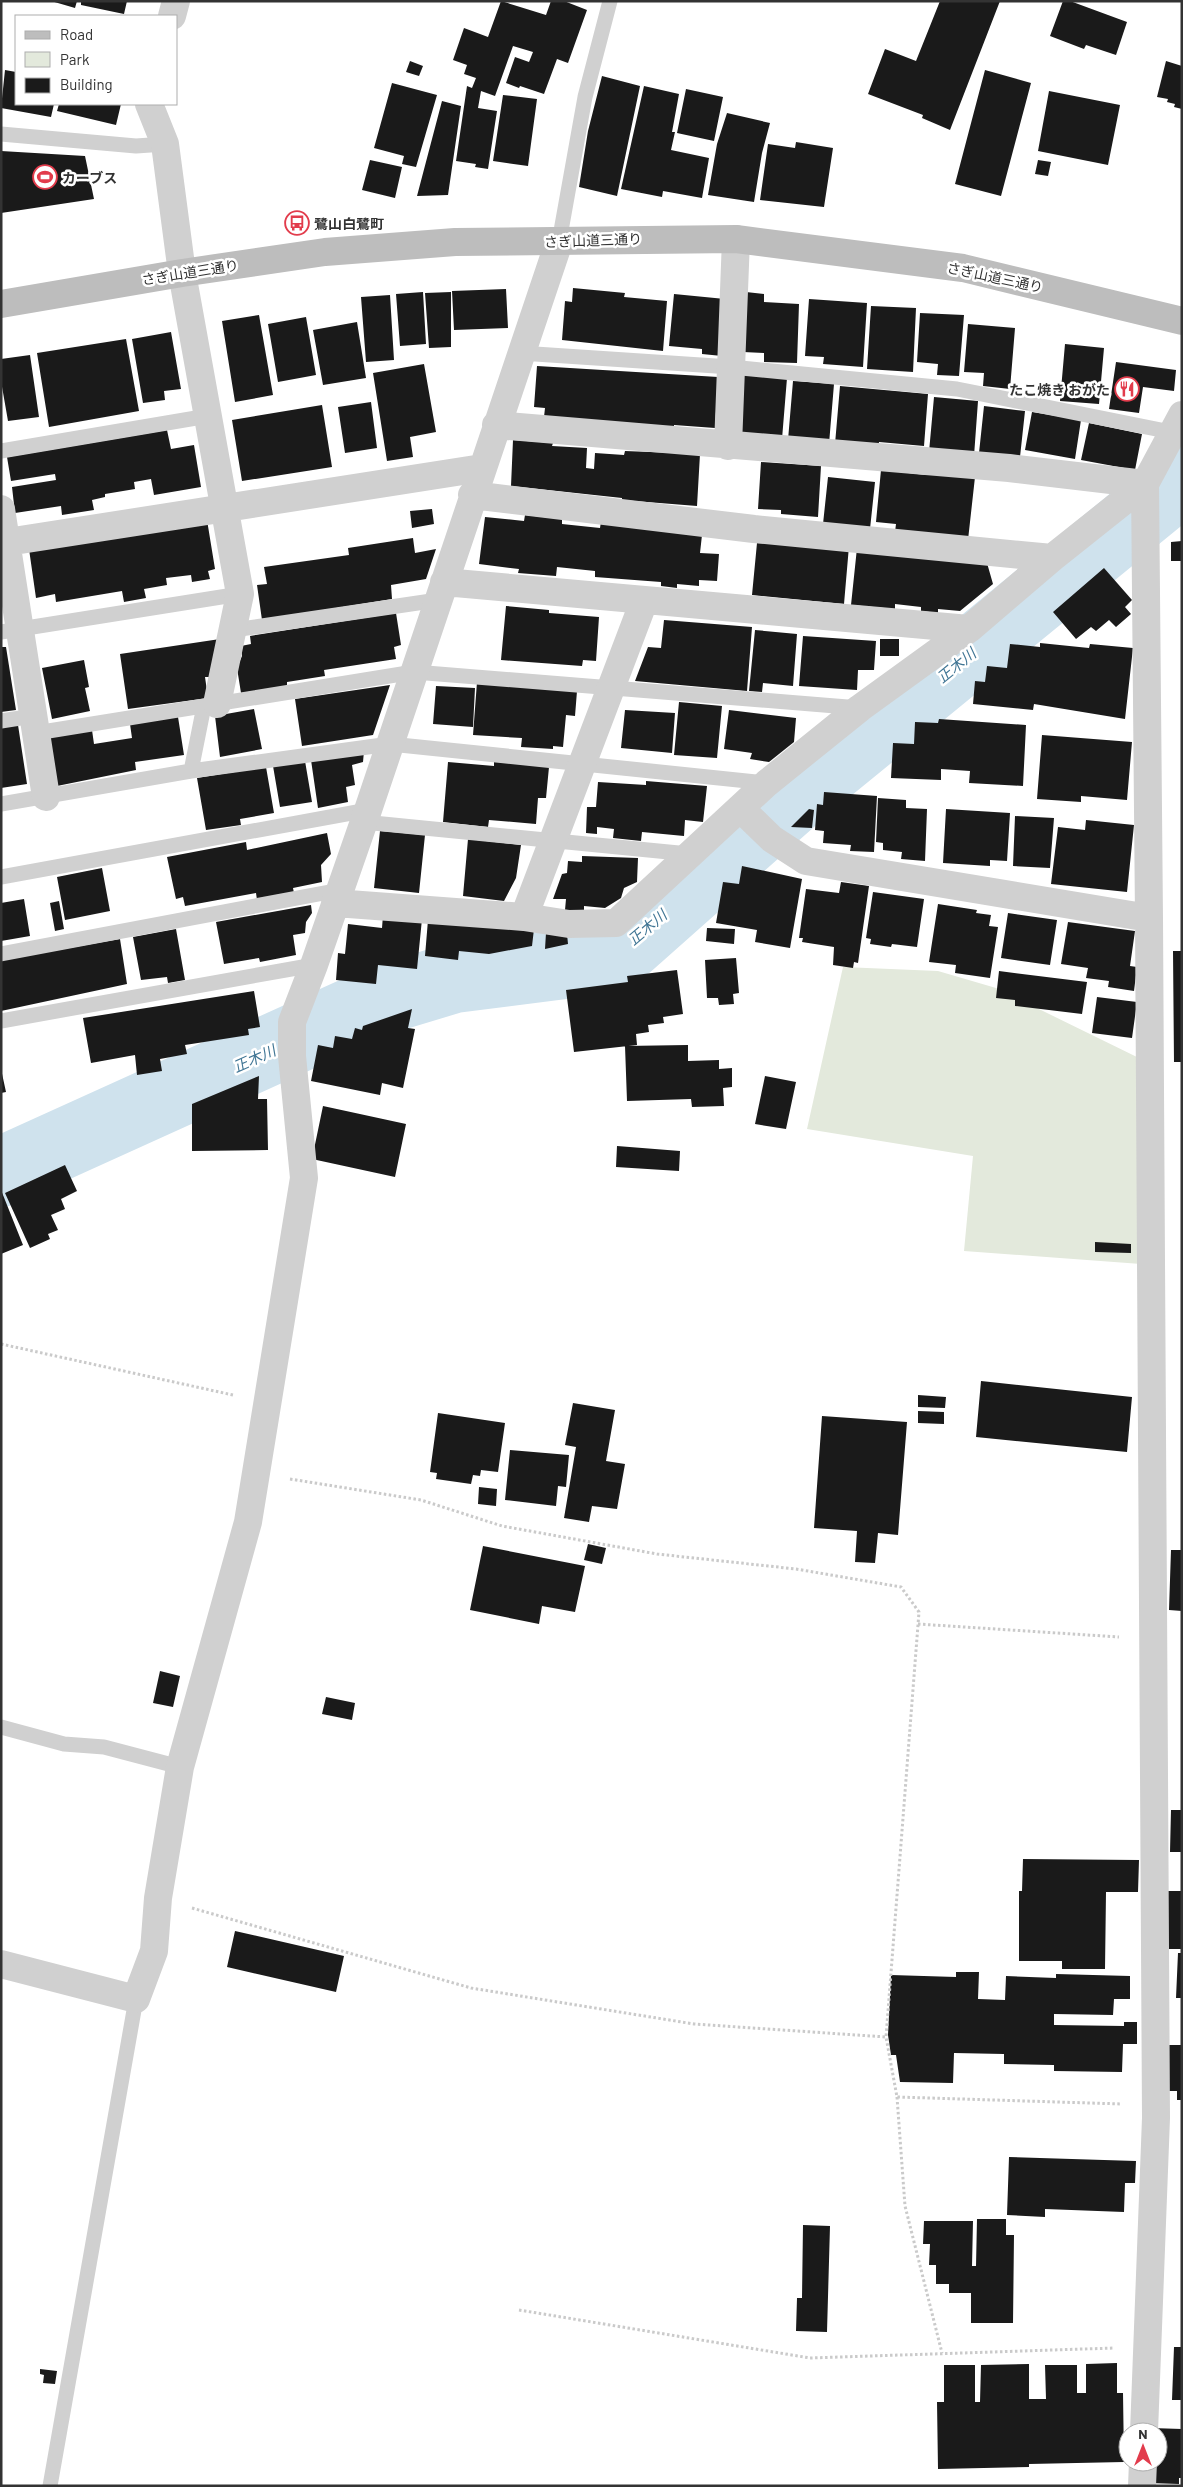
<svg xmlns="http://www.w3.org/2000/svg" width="1183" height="2487" viewBox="0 0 1183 2487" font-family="Barlow,'Noto Sans JP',sans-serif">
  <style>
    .green { fill: #e3e9dc }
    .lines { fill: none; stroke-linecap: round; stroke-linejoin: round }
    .river { stroke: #cfe2ed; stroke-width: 70 }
    .building { fill: #1a1a1a }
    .path { stroke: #cacaca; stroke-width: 3; stroke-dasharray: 2.5 2.5; stroke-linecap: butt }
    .lane { stroke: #d0d0d0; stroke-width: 15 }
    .street { stroke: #d0d0d0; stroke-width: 28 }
    .secondary { stroke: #bdbdbd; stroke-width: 28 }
    .labels { text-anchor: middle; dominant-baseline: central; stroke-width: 5; stroke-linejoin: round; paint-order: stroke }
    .poi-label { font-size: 14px; font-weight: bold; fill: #333; stroke: #fff; text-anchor: start }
    .street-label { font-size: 14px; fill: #333; stroke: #fff }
    .water-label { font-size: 15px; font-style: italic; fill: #417695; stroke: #fff }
  </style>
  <rect width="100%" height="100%" fill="#fff"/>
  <path class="green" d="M843 967 938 971 996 988 1141 1059V1264L964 1251 973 1156 807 1129Z"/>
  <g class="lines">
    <path class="river" d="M1 1172 378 1001 454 978 572 963 627 946 803 790 1182 480"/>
  </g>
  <path class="building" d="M51 1H77L75 8Z
    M81 1H127L124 14 81 5Z
    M501 1 546 15 551 1H564L587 10 568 63 557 59 544 94 520 86 519 88 506 83 515 57 529 62 533 52 513 46 495 96 481 91 478 108 497 111 488 169 475 167 476 164 456 161 467 86 472 88 476 78 464 74 467 65 453 60 464 28 488 37Z
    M940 1H1000L950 130 922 118 923 115 868 94 885 49 916 61Z
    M1063 1H1070L1127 22 1116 55 1086 45 1084 49 1050 36Z
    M410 61 423 66 419 76 406 72Z
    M1166 61 1182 66V109L1174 107 1175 104 1167 102 1168 99 1157 97Z
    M5 70 16 72V104H54L51 117 1 108Z
    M985 70 1031 83 1001 196 955 184Z
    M602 76 640 86 617 196 579 187 588 131Z
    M392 83 437 95 416 167 402 164 404 156 374 148Z
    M644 86 679 94 672 132H675L671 150 709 158 702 198 663 191 662 197 621 189Z
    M686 89 723 97 714 141 677 133Z
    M1049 91 1120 105 1108 165 1038 151Z
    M503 95 537 99 528 166 493 161Z
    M442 101 461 106 448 195 417 196Z
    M59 104H121L116 125 57 111Z
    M727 113 770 123 762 153 754 202 708 195 717 144Z
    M796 142 833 148 824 207 760 200 768 144 795 148Z
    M1 151 85 156 94 199 1 213Z
    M370 160 402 167 395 198 362 190Z
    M1038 160 1051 162 1048 176 1035 174Z
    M573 288 625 293 624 297 667 301 663 351 562 340 565 301 572 302Z
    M506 289 508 328 454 330 452 291Z
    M423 292 426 344 400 346 396 294Z
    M451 292V347L429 348 425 293Z
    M746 292 764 294V302L799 304 797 363 764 362V353L743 352Z
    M674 294 725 299 722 356 702 354V349L669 346Z
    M390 295 394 360 366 362 361 297Z
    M809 299 867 303 863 367 823 364 824 357 805 356Z
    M871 306 916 308 913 372 867 369Z
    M920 313 964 315 959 376 937 375 938 364 917 362Z
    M259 315 273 395 235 402 222 321Z
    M306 317 316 375 278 382 268 324Z
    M357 322 366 378 323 385 313 330Z
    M968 324 1015 328 1010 389 983 386 984 373 964 372Z
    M171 332 181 389 164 391 165 400 143 403 132 339Z
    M126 339 139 411 49 427 37 353Z
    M1065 344 1104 348 1099 404 1060 401Z
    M30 355 39 417 8 421 1 381V359Z
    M1116 362 1176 370 1174 391 1143 387 1139 413 1109 409Z
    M424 364 436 432 410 437 413 457 387 461 373 373Z
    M537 366 718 377 715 428 674 425V427L544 417 545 408 534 407Z
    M744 375 787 378 782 439 739 436Z
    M793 381 834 384 829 444 788 440Z
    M840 386 928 394 924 446 879 442 878 448 835 444Z
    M934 397 978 401 974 456 929 452Z
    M371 402 377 448 345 453 338 407Z
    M322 405 332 467 242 481 232 420Z
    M984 406 1025 411 1020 457 979 453Z
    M1032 412 1081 420 1075 459 1025 450Z
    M1089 423 1142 434 1135 470 1081 460Z
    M167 430 171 449 194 445 201 487 154 495 151 479 134 482 135 489 105 494V497L92 500 94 510 62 515 61 506 15 513 12 487 56 480 55 474 11 481 7 457Z
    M513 440 553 443 552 446 587 448 586 468 594 469 595 453 624 455 625 451 700 454 697 506 622 500V498L511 486Z
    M761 462 821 466 818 517 781 514V510L758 509Z
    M881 470 926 475V471L975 477 968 540 895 532 896 524 876 522Z
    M828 477 875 482 870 529 823 524Z
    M432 509 434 524 412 528 410 511Z
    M525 515 562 519V524L600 528 602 515 703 526 700 553 719 554 717 581 699 580V586L677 584V588L661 586V582L595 577V571L557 567 556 576 518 573 519 569 479 564 485 517 524 521Z
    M207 520 215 569 208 571 210 579 192 582 191 575 166 578 167 585 144 589 146 598 124 602 122 591 56 602 55 594 36 598 29 549Z
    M413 538 415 553 436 549 426 579 391 585 392 599 262 620 257 585 267 584 264 567 349 555 348 548Z
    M1182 541V561H1171V542Z
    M757 543 849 546 844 604 752 595Z
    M857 548 987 563 993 584 960 611 938 609V613L921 611V607L895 604V609L851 605Z
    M1104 568 1132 600 1125 607 1131 614 1116 627 1109 620 1096 631 1091 627 1076 639 1053 612Z
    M506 606 549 610V613L599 617 596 661 583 660 582 666 501 660Z
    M396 613 401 645 394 647 396 659 324 670 325 676 287 682V686L241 693 237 668 242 656 241 646 251 644 250 636Z
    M664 620 752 627 747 691 635 681 648 647 661 648Z
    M755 630 797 634 793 686 763 683 762 692 749 691Z
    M803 636 876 641 874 670H858L857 690 799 686Z
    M220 639 212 677H205L208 698 128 709 120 654Z
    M880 639H899V656H880Z
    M1040 643 1089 648 1090 644 1133 648 1125 719 1034 704 1033 710 973 704 975 681 985 682 987 666 1007 668 1010 644 1040 647Z
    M1 647H6L16 710 1 712Z
    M84 660 89 687 85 688 90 711 52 719 42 668Z
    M477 682 577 691 575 716 566 715 563 747 553 746V749L521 747 522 738 473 735Z
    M390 685 373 735 302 746 295 699Z
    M436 686 475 688 473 727 433 724Z
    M679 702 722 706 717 758 674 755Z
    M254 709 262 749 220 757 215 716Z
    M625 710 675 713 672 753 621 748Z
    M729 710 796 718 794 742 769 762 750 759 752 753 724 749Z
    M178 717 184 755 135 762 136 770 57 786 50 737 92 730 94 744 132 738 130 724Z
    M939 719 1026 725 1023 786 969 783 970 771 941 769V780L891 778 893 743 914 744 915 722 938 723Z
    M18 725 27 784 1 788V727Z
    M1042 735 1132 742 1127 800 1081 796V802L1037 799Z
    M364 751 363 762 352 765 355 785 346 787 348 802 318 808 311 760Z
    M305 761 312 802 280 807 273 766Z
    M494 761 549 767 546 798H538L536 824 489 820 488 827 443 822 448 762 494 766Z
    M266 767 274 813 240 819 241 825 206 830 197 778Z
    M646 781 707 786 703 822 685 820 684 836 642 832 641 841 613 838 614 829 597 827V834L586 833 587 807H596L598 782 646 785Z
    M824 792 877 796 874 852 850 851 851 845 823 843 824 831 815 830 817 804 823 805Z
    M878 798 906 800V808L927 809 925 861 901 859 902 852 883 850V843L876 842Z
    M809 809 814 810 812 828 791 827Z
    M946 809 1010 813 1007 861 990 860V866L943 863Z
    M1015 816 1054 818 1050 868 1013 866Z
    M1086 820 1134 825 1127 892 1051 884 1058 827 1085 830Z
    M380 831 425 835 419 893 374 888Z
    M327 833 331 854 321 865 322 882 293 888 294 893 257 900 256 893 185 906 183 897 176 899 167 857 246 842 247 850Z
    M468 839 521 845 516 878 504 901 463 896Z
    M582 856 638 858 637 882 624 888 621 898 605 908 584 906V911L565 910 566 899H553L562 874 567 873 568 861 582 862Z
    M742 866 802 879 790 948 755 942 757 930 716 923 723 882 739 884Z
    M102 868 110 911 65 920 57 877Z
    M841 882 869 886 858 963 854 962 853 968 833 965 834 947 802 942 803 938H799L806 889 839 893Z
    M873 892 924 899 917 947 892 944 891 947 870 944 871 939 866 938Z
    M24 899 30 936 1 941V903Z
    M59 901 64 929 55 931 50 903Z
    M938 904 977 910 976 913 991 915 989 926 998 927 990 978 955 973 956 965 929 962Z
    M311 905 312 913 306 922 305 933 293 935 296 955 260 962 259 958 224 964 216 922Z
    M1008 913 1057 920 1050 965 1001 958Z
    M383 915 422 919 417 969 378 965 376 984 336 980 338 953 345 954 348 924 382 928Z
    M428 920 534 929 532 946 489 954 459 951 458 960 425 956Z
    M1068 922 1135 931 1130 966 1137 967 1134 991 1108 987 1109 981 1086 978 1088 968 1061 964Z
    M707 928 735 929 734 944 706 941Z
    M176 929 185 980 168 983 167 977 141 980 133 937Z
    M546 933 567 934 568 944 545 949Z
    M120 939 127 984 1 1011V960Z
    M1173 951H1182V1062H1174Z
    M736 958 739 993 733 994 734 1004 719 1005 718 998H707L705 960Z
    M677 970 683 1014 663 1017 664 1023 648 1025 649 1032 636 1034 637 1045 574 1052 566 990 628 982 627 976Z
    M999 971 1087 982 1082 1014 1015 1006V1000L996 998Z
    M254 991 260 1027 248 1029 249 1035 185 1045 187 1054 160 1059 162 1071 137 1075 135 1055 91 1063 83 1018Z
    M1097 997 1137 1002 1132 1038 1092 1033Z
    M412 1009 408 1028 415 1029 403 1088 382 1083 380 1095 311 1081 318 1045 333 1048 335 1036 352 1039 355 1028 362 1030 363 1026Z
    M688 1045V1061L719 1060V1069L732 1068V1087L723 1088 724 1106 692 1107 691 1099 627 1101 625 1046Z
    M1 1069 6 1092 1 1093Z
    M259 1076 258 1099H267L268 1150 192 1151V1104Z
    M765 1076 796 1082 786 1129 755 1124Z
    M323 1106 406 1124 395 1177 312 1159Z
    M617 1146 680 1151 679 1171 616 1167Z
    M65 1165 77 1191 61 1199 65 1209 51 1215 58 1230 48 1234 50 1239 30 1248 5 1193Z
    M1 1190 23 1245 1 1254Z
    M1095 1242 1131 1244V1253L1095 1252Z
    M981 1381 1132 1397 1127 1452 976 1437Z
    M918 1395 946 1397 945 1408 918 1407Z
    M573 1403 615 1410 606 1461 625 1464 617 1509 592 1506 589 1522 564 1518 576 1447 565 1445Z
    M918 1411 944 1412V1424L918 1423Z
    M438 1413 505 1423 498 1472 481 1470 480 1476 473 1475 471 1484 436 1479 437 1473 430 1472Z
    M822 1416 907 1422 898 1535 878 1533 875 1563 855 1562 857 1531 814 1528Z
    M510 1450 569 1455 566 1487 558 1486 556 1506 505 1500Z
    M479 1487 497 1489 496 1506 478 1504Z
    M588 1544 606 1548 602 1564 584 1560Z
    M483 1546 585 1566 575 1612 542 1606 539 1624 470 1610Z
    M1171 1550H1182V1611L1169 1610Z
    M160 1671 180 1676 173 1707 153 1703Z
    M326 1697 355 1703 352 1720 322 1714Z
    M1171 1810H1182V1852H1170Z
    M1023 1859 1139 1860 1138 1892H1106L1105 1969H1062V1961H1019V1891H1022Z
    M1162 1891H1182V1949H1161Z
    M235 1931 344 1956 336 1992 227 1967Z
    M1178 1953H1182V1998H1176Z
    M956 1972H979L978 1999 1005 2000 1006 1976 1056 1978V1974L1130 1976V1999H1114L1113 2015 1054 2014V2025L1124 2026V2022H1137V2044H1123L1122 2072 1054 2071V2065L1004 2064V2054L954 2053 953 2083 900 2082 896 2055H891L888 2035 891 1975 956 1977Z
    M1160 2045H1182V2100H1177V2091H1160Z
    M1009 2157 1136 2161 1135 2183H1125L1124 2212 1045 2209V2217L1007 2215Z
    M977 2219H1006V2235H1014L1013 2323H971V2293H949V2284H936V2265H929L930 2244H923L924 2221H973L972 2266H976Z
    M803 2225 830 2226 827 2332 796 2331 797 2298H802Z
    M1174 2347H1182V2400H1172Z
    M1117 2363V2393H1123L1124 2462 1029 2464V2467L938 2469 937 2402H944V2365H975V2402H980L981 2365 1029 2364V2399H1046L1045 2365H1077V2393H1086V2364Z
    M40 2369 57 2371 55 2384 43 2383 44 2375 40 2374Z
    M1151 2428 1182 2429V2478H1179V2484L1149 2483 1150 2462H1158V2432H1151Z"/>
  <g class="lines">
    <path class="path" d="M1 1344 233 1395
      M290 1479 421 1500 502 1526 657 1554 796 1569 901 1587 919 1612 886 2037
      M918 1624 1119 1637
      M192 1908 471 1988 694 2024 886 2037 897 2097 1122 2104
      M897 2097 905 2206 942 2353
      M519 2310 810 2358 1114 2348"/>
    <path class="lane" d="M1 134 136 146 165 144
      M559 242 585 97 610 1
      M520 353 731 367 957 389 1171 432
      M1 451 208 416
      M234 630 438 600
      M1 632 240 594
      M1 721 33 716
      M36 733 414 672 860 708
      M191 771 204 706
      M1 804 191 771 390 744 767 783
      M363 822 689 854
      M1 877 368 810
      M1 954 340 890
      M1 1021 314 965
      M1 1727 64 1744 104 1747 180 1767
      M50 2486 136 1999"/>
    <path class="street" d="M172 16 176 1
      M149 104 165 144 182 273 240 594 217 704
      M496 425 1009 468 1145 484
      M728 446 736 239
      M472 495 754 529 1052 558
      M1 509 46 797
      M1 543 482 468
      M444 582 969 629
      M740 808 772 839 806 861 1149 918
      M335 903 524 917 569 924 616 923 767 783 860 708 969 629 1052 558 1145 484
      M524 917 644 601
      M1 1964 136 1999 154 1951 158 1898 180 1767 248 1522 304 1178 292 1056V1022L314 965 368 810 559 242
      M1144 2432 1156 2118 1149 918 1145 484 1182 415
      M1142 2486 1143 2462"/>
    <path class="secondary" d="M1 304 182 273 325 252 455 242 736 239 963 268 1182 321"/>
  </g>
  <defs>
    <g id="stadium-ring" transform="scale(1.25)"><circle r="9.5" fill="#fff" stroke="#e23c4c" stroke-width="1.5"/><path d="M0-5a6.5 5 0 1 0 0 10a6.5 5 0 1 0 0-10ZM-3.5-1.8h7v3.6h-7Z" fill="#e23c4c"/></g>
    <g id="bus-ring" transform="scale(1.25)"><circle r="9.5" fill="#fff" stroke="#e23c4c" stroke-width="1.5"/><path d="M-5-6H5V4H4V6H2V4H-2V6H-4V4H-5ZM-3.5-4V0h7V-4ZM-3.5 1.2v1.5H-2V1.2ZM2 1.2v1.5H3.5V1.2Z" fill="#e23c4c"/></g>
    <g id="restaurant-ring" transform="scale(1.25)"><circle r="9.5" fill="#fff" stroke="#e23c4c" stroke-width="1.5"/><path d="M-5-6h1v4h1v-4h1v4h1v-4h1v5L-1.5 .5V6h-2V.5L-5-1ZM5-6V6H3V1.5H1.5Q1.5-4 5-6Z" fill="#e23c4c"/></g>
  </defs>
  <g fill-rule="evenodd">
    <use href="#stadium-ring" x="45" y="177"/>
    <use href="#bus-ring" x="297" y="223"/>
    <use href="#restaurant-ring" x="1127" y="389"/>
  </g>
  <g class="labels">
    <g class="poi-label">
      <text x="62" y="177">カーブス</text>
      <text x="314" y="223">鷺山白鷺町</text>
      <text x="1110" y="389" text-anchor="end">たこ焼き おがた</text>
    </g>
    <g class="street-label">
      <text transform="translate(593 240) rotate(-2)">さぎ山道三通り</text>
      <text transform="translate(190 272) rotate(-9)">さぎ山道三通り</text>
      <text transform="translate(995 277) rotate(12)">さぎ山道三通り</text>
    </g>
    <g class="water-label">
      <text transform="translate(956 665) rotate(-39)">正木川</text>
      <text transform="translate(647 927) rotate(-40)">正木川</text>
      <text transform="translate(254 1058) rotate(-24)">正木川</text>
    </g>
  </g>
  <rect width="1183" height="2487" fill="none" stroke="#333333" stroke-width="5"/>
  <rect x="15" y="15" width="162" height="90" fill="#ffffff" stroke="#adadad"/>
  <rect x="25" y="31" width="25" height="8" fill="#bdbdbd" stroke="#adadad"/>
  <text x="60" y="40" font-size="15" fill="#333333">Road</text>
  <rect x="25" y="52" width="25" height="15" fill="#e3e9dc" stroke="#adadad"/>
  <text x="60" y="65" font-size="15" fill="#333333">Park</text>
  <rect x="25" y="78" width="25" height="15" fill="#1a1a1a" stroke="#adadad"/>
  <text x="60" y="90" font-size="15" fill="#333333">Building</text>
  <g transform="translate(1143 2447)"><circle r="24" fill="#ffffff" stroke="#adadad"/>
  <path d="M0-4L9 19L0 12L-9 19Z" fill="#e23c4c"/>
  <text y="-8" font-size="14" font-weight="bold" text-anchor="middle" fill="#333333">N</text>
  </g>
</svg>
